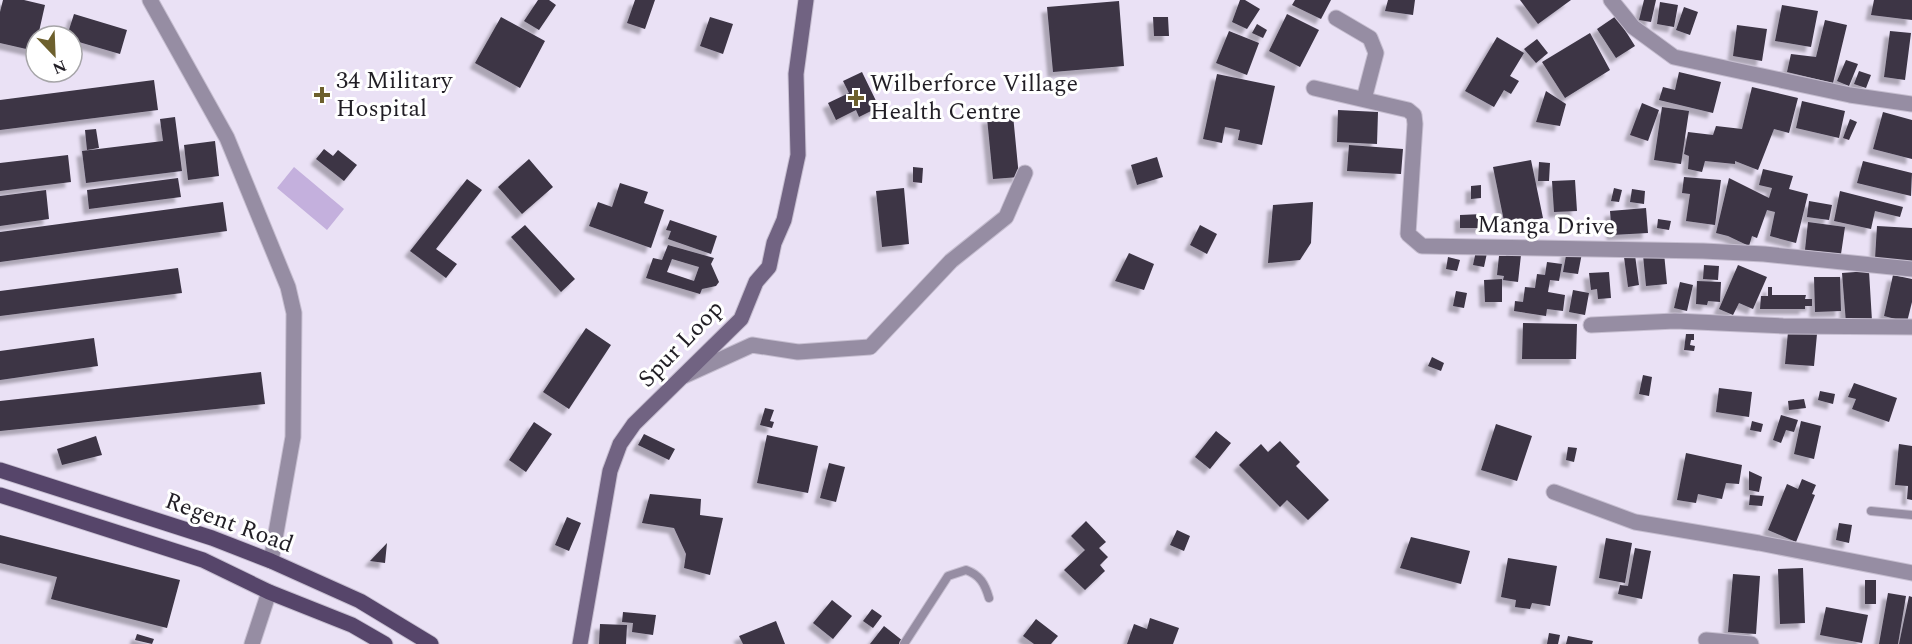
<svg xmlns="http://www.w3.org/2000/svg" width="1912" height="644" viewBox="0 0 1912 644" font-family="Spectral,serif">
  <style>
    .green { fill: #c4b0dd }
    .building { fill: #3c3545; fill-rule: evenodd; filter: url(#shadow) }
    .lines { fill: none; stroke-linecap: round; stroke-linejoin: round }
    .lane-casing { stroke: #c6bed0; stroke-width: 10 }
    .street-casing { stroke: #c6bed0; stroke-width: 17 }
    .secondary-casing { stroke: #c6bed0; stroke-width: 17 }
    .primary-casing { stroke: #c6bed0; stroke-width: 17 }
    .lane { stroke: #968da3; stroke-width: 8 }
    .street { stroke: #968da3; stroke-width: 15 }
    .secondary { stroke: #716382; stroke-width: 15 }
    .primary { stroke: #56456a; stroke-width: 15 }
    .poi-dot { fill: #6d602d; stroke: #fff; stroke-width: 2 }
    .labels { text-anchor: middle; dominant-baseline: central; stroke-width: 6; stroke-linejoin: round; paint-order: stroke }
    .poi-label { font-size: 24px; fill: #211e25; stroke: #fff; text-anchor: start }
    .street-label { font-size: 24px; fill: #211e25; stroke: #fff }
  </style>
  <defs>
    <filter id="shadow"><feDropShadow dx="-5.5" dy="5.5" stdDeviation="1.5" flood-color="#0004"/></filter>
  </defs>
  <rect width="100%" height="100%" fill="#eae1f5"/>
  <path class="green" d="M294 167 344 209 327 230 277 188Z"/>
  <path class="building" d="M3 0H24L45 5 38 36H36L35 51 0 43V12Z
    M538 0H549L556 5 539 30 524 21Z
    M635 0H655L645 29 627 23Z
    M1240 0H1245L1260 9 1247 29 1232 22Z
    M1295 0H1331L1321 19 1292 5Z
    M1388 0H1415L1413 15 1385 11Z
    M1520 0H1571L1538 24Z
    M1644 0H1656L1651 22 1639 20Z
    M1874 0H1912V20L1871 15Z
    M1119 1 1124 66 1053 72 1047 7Z
    M1660 2 1678 5 1674 27 1657 24Z
    M1782 5 1818 11 1811 47 1775 41Z
    M1684 7 1698 12 1690 35 1676 30Z
    M74 14 127 30 120 54 72 40V36H67Z
    M1287 14 1319 30 1300 67 1269 51Z
    M1616 16 1635 46 1616 58 1597 29Z
    M501 17 545 41 520 88 475 63Z
    M710 17 733 24 723 54 700 46Z
    M1153 17H1168L1169 36H1154Z
    M1825 20 1847 25 1833 83 1787 72 1791 54 1816 57Z
    M1257 24 1267 30 1263 38 1252 33Z
    M1737 25 1767 29 1762 61 1733 56Z
    M1229 31 1259 43 1247 75 1216 63Z
    M1890 31 1911 33 1905 80 1884 77Z
    M1590 33 1610 70 1565 98 1542 62Z
    M1497 37 1524 53 1510 76 1519 81 1511 94 1504 90 1494 107 1465 91Z
    M1537 39 1548 53 1536 63 1524 49Z
    M1846 60 1858 64 1849 86 1837 81Z
    M1859 71 1871 75 1866 88 1854 84Z
    M862 72 879 107 859 117 856 110 836 120 828 103 849 93 843 81Z
    M1679 72 1721 82 1713 113 1659 100 1663 87 1675 90Z
    M1217 74 1275 86 1262 145 1238 140 1240 130 1225 127 1222 143 1203 139Z
    M154 80 158 110 0 130V100Z
    M1752 87 1798 98 1789 133 1774 129 1758 170 1735 161V164L1705 161 1702 172 1688 169 1689 156 1684 154 1688 132 1713 135 1716 126 1742 129Z
    M1546 91 1566 104 1560 126 1536 122Z
    M1802 101 1845 111 1839 138 1796 128Z
    M1642 103 1659 110 1648 141 1630 135Z
    M1662 107 1689 111 1681 164 1654 160Z
    M1338 110 1378 112 1377 144 1337 142Z
    M1883 112 1912 120V159L1873 149Z
    M1013 115 1019 177 993 179 987 118Z
    M175 117 182 171 86 183 82 151 163 141 160 119Z
    M1850 119 1857 122 1849 140 1843 138Z
    M96 129 99 148 87 150 85 130Z
    M215 141 219 176 188 180 184 145Z
    M1349 145 1403 149 1401 174 1347 171Z
    M324 149 333 156 338 150 357 165 344 181 316 159Z
    M68 155 71 182 0 191V163Z
    M1157 157 1163 177 1137 185 1131 165Z
    M529 159 553 187 522 214 498 187Z
    M1531 160 1543 218 1505 226 1493 167Z
    M1863 161 1912 173 1911 196 1857 183Z
    M1539 162 1550 163 1549 181H1538Z
    M913 167 923 168 922 183 913 182Z
    M1763 169 1793 176 1789 189 1808 194 1796 243 1770 236 1775 212 1767 210 1757 238 1752 236 1749 246 1728 236 1716 233 1729 178 1769 198 1772 188 1759 185Z
    M1684 177 1721 180 1715 225 1686 221 1690 194 1682 193Z
    M178 178 181 197 89 209 87 190Z
    M467 179 482 190 436 249 457 264 446 278 410 251Z
    M1575 180 1577 211 1554 212 1552 181Z
    M620 183 648 192 644 203 664 210 651 248 589 226 598 202 612 207Z
    M1481 185V198L1471 199V186Z
    M904 188 909 244 882 247 876 191Z
    M1614 188 1622 190 1619 202 1611 201Z
    M1632 189 1645 191 1644 204 1630 202Z
    M46 190 49 219 0 226V196Z
    M1840 191 1903 207 1900 217 1875 211 1871 229 1834 221Z
    M1809 201 1832 205 1829 220 1807 217Z
    M223 202 227 231 0 262V232Z
    M1313 202 1311 243 1300 260 1268 263 1273 205Z
    M1646 208 1648 233 1612 235 1610 211Z
    M1483 214V228H1460V215Z
    M1658 219 1671 221 1669 230 1657 228Z
    M670 220 717 236 711 254 668 239 671 231 666 230Z
    M1808 222 1845 227 1841 254 1805 250Z
    M525 225 575 279 561 292 511 237Z
    M1200 225 1217 234 1207 254 1190 245Z
    M1877 226 1912 228V261L1875 259Z
    M668 245 714 258 711 264 719 282 716 286 702 289 700 294 646 278 653 258 662 260ZM672 259 699 267 694 281 667 272Z
    M1567 250 1582 253 1578 274 1563 272Z
    M1476 251 1487 253 1484 267 1473 265Z
    M1129 253 1154 264 1144 290 1115 281Z
    M1507 253 1521 255 1518 282 1503 280 1504 276 1497 275 1499 256H1506Z
    M1664 253 1667 284 1646 286 1643 255Z
    M1635 255 1639 285 1628 287 1624 257Z
    M1448 257 1460 260 1457 271 1446 269Z
    M1547 262 1562 264 1559 281 1550 280 1548 292 1565 295 1563 311 1547 309 1546 316 1514 311 1515 301 1523 302 1525 287 1535 288 1537 274 1545 275Z
    M1704 265 1719 266 1718 280 1703 279Z
    M1738 265 1767 277 1753 309 1739 303 1733 315 1719 309Z
    M178 268 182 293 0 316V291Z
    M1869 271 1872 321 1846 323 1842 273Z
    M1609 272 1611 298 1598 299 1597 289 1591 290 1589 273Z
    M1893 275 1912 279V302L1907 322 1884 316Z
    M1814 277H1840L1841 311 1815 312Z
    M1502 279V302H1485L1484 280Z
    M1697 281 1721 282 1720 302 1708 301 1707 305 1696 304Z
    M1680 282 1693 285 1687 311 1674 308Z
    M1768 287H1772V295H1806L1805 299H1812V306H1805V309H1760L1761 296H1768Z
    M1573 290 1589 293 1585 315 1569 312Z
    M1456 291 1467 293 1464 308 1453 306Z
    M1523 323 1577 324 1576 359H1522Z
    M586 328 611 345 569 409 543 392Z
    M1788 332 1817 334 1814 366 1785 364Z
    M1686 334H1694V340H1691L1690 345 1695 346 1694 351 1684 350Z
    M94 338 98 366 0 380V351Z
    M1432 357 1444 363 1441 371 1428 366Z
    M261 372 265 404 0 431V401Z
    M1643 375 1652 377 1649 396 1639 394Z
    M1854 383 1897 398 1889 422 1852 409 1856 399 1848 397Z
    M1719 388 1752 392 1749 417 1716 412Z
    M1820 391 1835 394 1833 404 1818 400Z
    M1804 399 1806 408 1789 410 1788 401Z
    M765 408 774 410 770 421 774 422 772 428 760 425Z
    M1781 415 1798 420 1794 432 1786 430 1781 443 1773 440Z
    M1752 421 1763 424 1761 432 1750 430Z
    M1801 421 1821 426 1814 459 1794 454Z
    M534 422 552 434 526 472 509 460Z
    M1496 424 1532 436 1517 481 1481 470Z
    M1216 431 1231 443 1210 469 1195 457Z
    M644 434 675 449 669 460 638 445Z
    M767 435 818 446 808 493 757 483Z
    M96 436 102 455 62 465 57 449Z
    M1280 441 1300 462 1296 466 1329 500 1308 520 1287 500 1280 507 1239 465 1261 444 1268 452Z
    M1899 444 1912 446V500L1907 499 1908 486 1895 485Z
    M1568 447 1577 448 1574 462 1566 460Z
    M1686 453 1742 465 1739 484 1726 483 1722 499 1698 494 1696 503 1677 500Z
    M829 463 845 467 836 502 820 498Z
    M1749 471 1762 477 1759 492 1749 490Z
    M1802 479 1816 485 1812 494 1815 495 1796 542 1768 530 1787 484 1798 489Z
    M650 494 701 499 700 515 723 518 710 575 684 568 686 554 674 528 642 523Z
    M1750 495 1764 496 1762 506 1749 505Z
    M567 517 581 523 569 551 555 545Z
    M1086 521 1106 542 1099 548 1108 557 1100 565 1105 571 1085 590 1064 570 1085 550 1071 536Z
    M1839 523 1852 525 1849 543 1836 540Z
    M1177 530 1190 536 1184 551 1170 545Z
    M0 535 180 580 167 628 51 599 57 577 0 563Z
    M1411 537 1470 551 1461 584 1400 568Z
    M1606 538 1632 543 1625 583 1599 578Z
    M387 543 385 563 370 561Z
    M1635 548 1651 551 1642 599 1618 594 1620 585 1628 586Z
    M1508 558 1557 566 1550 606 1532 603 1530 609 1515 607 1516 600 1501 597Z
    M1803 568 1805 623 1780 624 1778 569Z
    M1733 574 1760 576 1756 634 1728 632Z
    M1865 580H1876V604H1865Z
    M1888 593 1906 596 1898 644H1879Z
    M1909 596 1912 597V644H1899Z
    M832 600 852 616 833 639 813 623Z
    M1826 607 1868 615 1862 643 1820 635Z
    M872 609 882 616 873 628 863 621Z
    M623 612 656 615 653 635 632 632 633 623 622 622Z
    M1150 618 1179 628 1173 644H1127L1134 624 1147 629Z
    M1036 619 1058 636 1051 644H1034L1023 636Z
    M776 621 785 644H743L739 636Z
    M600 624 627 625 626 644H599Z
    M884 626 903 641 901 644H870Z
    M1549 633 1560 635 1558 644H1547Z
    M137 634 154 639 152 644 135 640Z
    M1568 636 1593 641 1592 644H1566Z"/>
  <g class="lines">
    <g class="lane-casing">
      <path id="lane" d="M1871 511 1912 515
        M904 644 948 576 966 570C980 575 985 584 989 598"/>
    </g>
    <g class="street-casing">
      <path id="street" d="M150 0 227 138 288 287 294 313 293 437 271 561
        M1611 0 1633 27 1674 57 1850 95 1912 104
        M1336 18 1370 38 1376 53 1364 99
        M1314 88 1408 110 1414 115 1415 124 1408 234 1422 246 1703 251 1764 254 1912 269
        M1591 325 1675 321 1783 326 1912 327
        M684 376 752 345 798 352 870 347 951 261 1006 217 1025 173
        M1554 492 1635 522 1759 543 1912 573
        M1706 640 1751 644
        M252 644 269 592"/>
    </g>
    <g class="secondary-casing">
      <path id="secondary" d="M580 644 610 471 620 444 634 424 741 319 756 282 769 267 774 243 784 220 798 155 796 74 806 0"/>
    </g>
    <g class="primary-casing">
      <path id="primary" d="M0 470 212 538 271 561 360 601 431 644
        M0 495 203 560 269 592 352 625 385 644"/>
    </g>
    <use href="#lane" class="lane"/>
    <use href="#street" class="street"/>
    <use href="#secondary" class="secondary"/>
    <use href="#primary" class="primary"/>
  </g>
  <g class="poi-dot">
    <path d="M319 86h6v6h6v6h-6v6h-6v-6h-6v-6h6z"/>
    <path d="M853 89h6v6h6v6h-6v6h-6v-6h-6v-6h6z"/>
  </g>
  <g class="labels">
    <g class="poi-label">
      <text x="336" y="81">34 Military<tspan x="336" dy="28">Hospital</tspan></text>
      <text x="870" y="84">Wilberforce Village<tspan x="870" dy="28">Health Centre</tspan></text>
    </g>
    <g class="street-label">
      <text transform="translate(1546 226) rotate(1)">Manga Drive</text>
      <text transform="translate(681 344) rotate(-46)">Spur Loop</text>
      <text transform="translate(229 523) rotate(20)">Regent Road</text>
    </g>
  </g>
  <g transform="translate(54 54) rotate(157)"><circle r="28" fill="#ffffff" stroke="#a6a5a8" stroke-width="1.5"/>
  <path d="M0-4.5L10 22L0 15L-10 22Z" fill="#6d602d"/>
  <text y="-9" font-size="16" font-weight="bold" text-anchor="middle" fill="#211e25">N</text>
  </g>
</svg>
